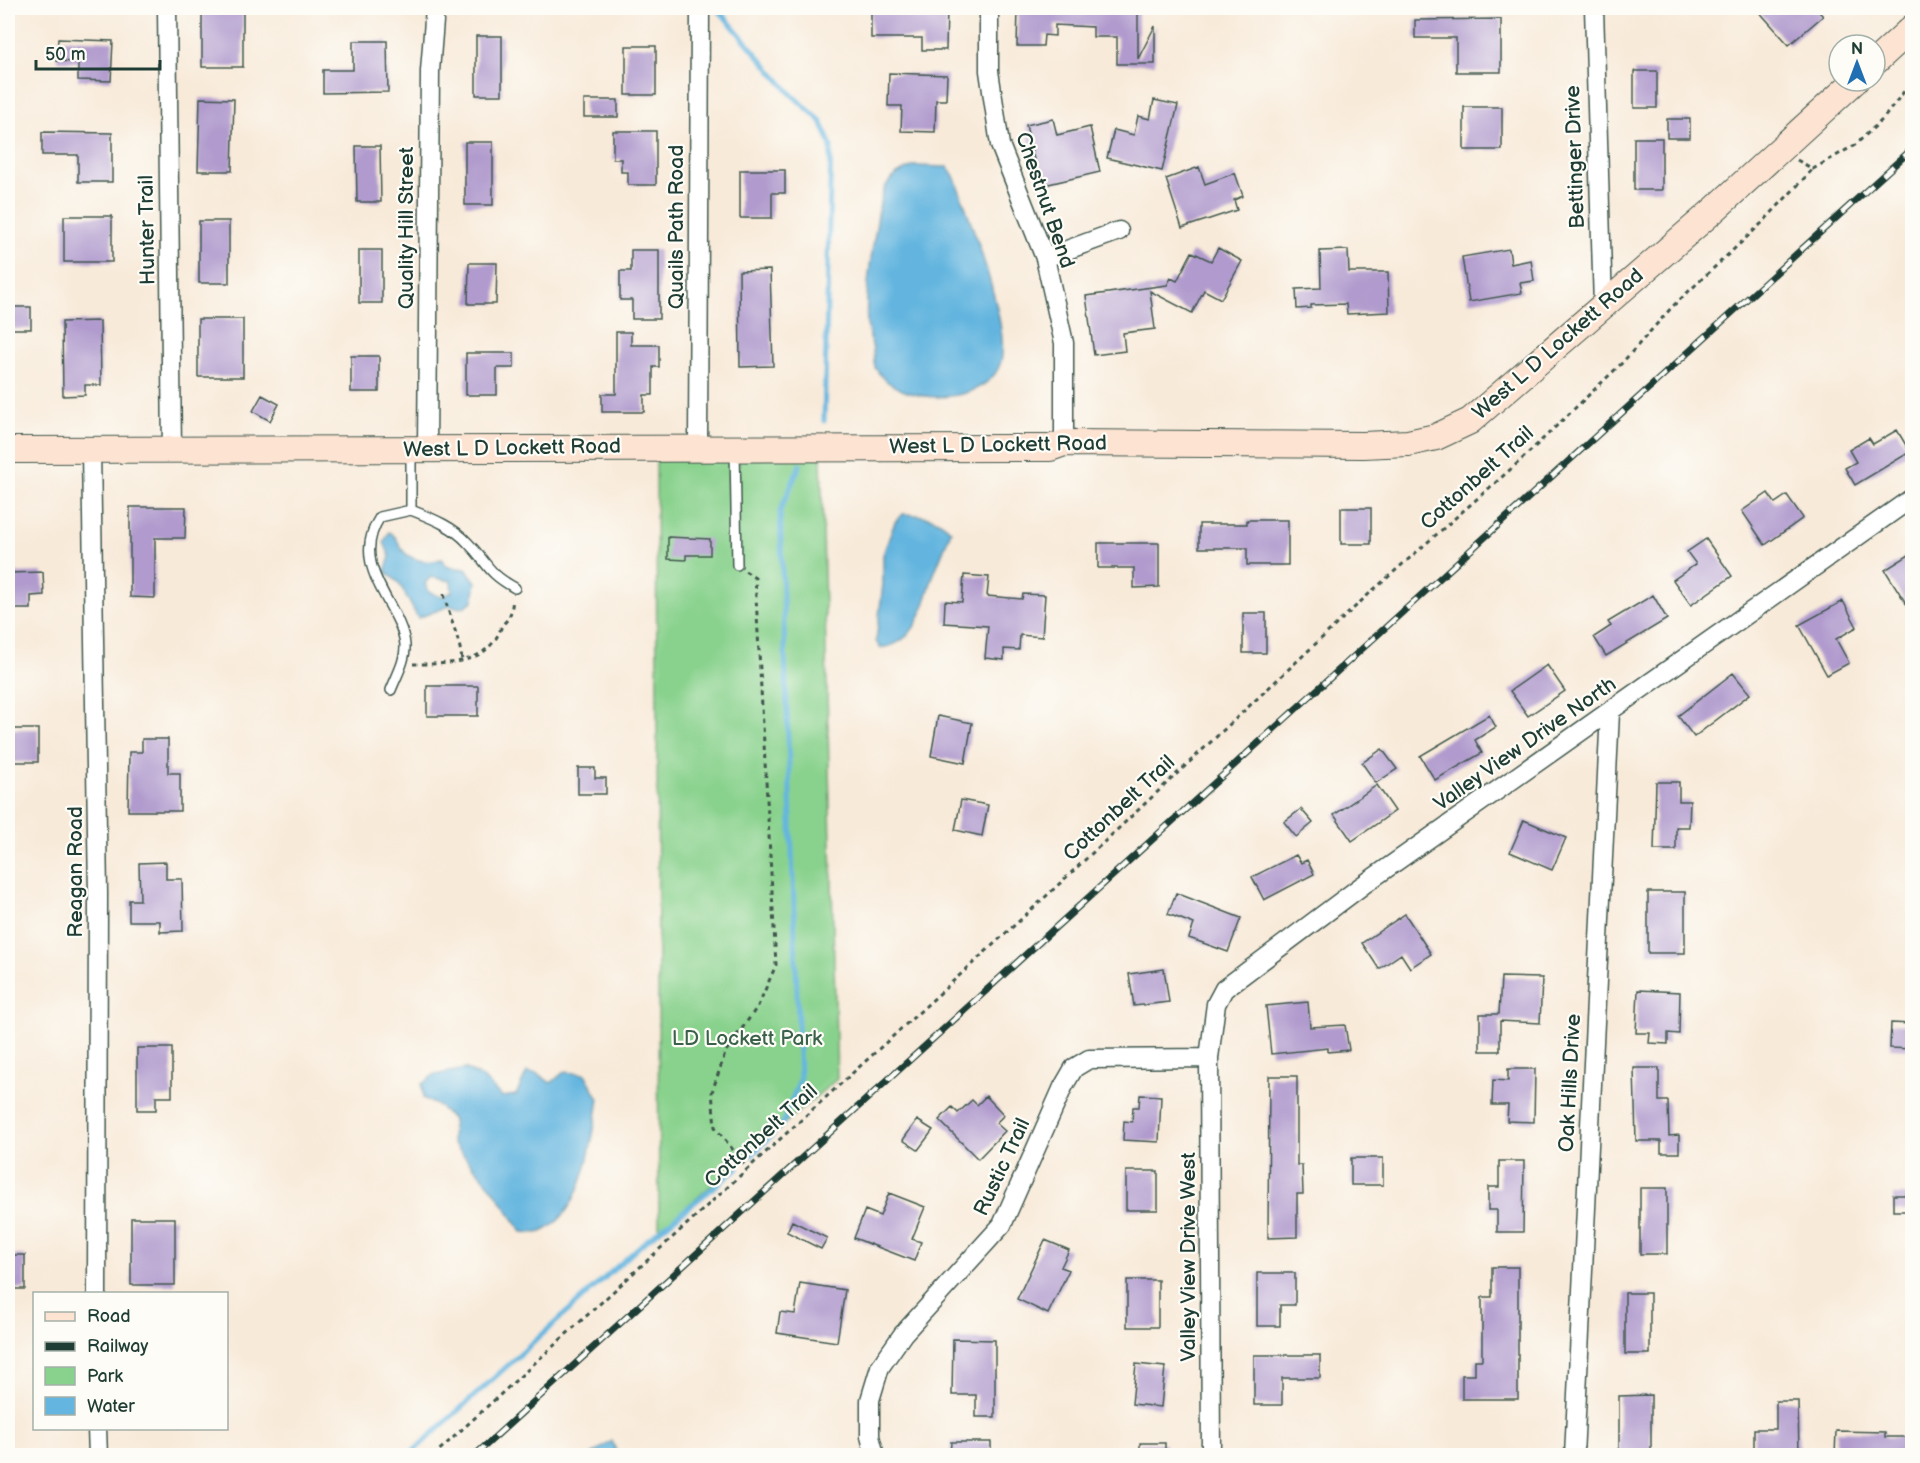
<svg xmlns="http://www.w3.org/2000/svg" width="1920" height="1463" viewBox="0 0 1920 1463" font-family="'Balsamiq Sans',sans-serif">
  <style>
    .green { fill: #89d28d; stroke: #548860; stroke-width: 1.5 }
    .water { fill: #64b5df; stroke: #42798a; stroke-width: 1.5; fill-rule: evenodd }
    .lines { fill: none; stroke-linecap: round; stroke-linejoin: round }
    .stream { stroke: #64b5df; stroke-width: 5 }
    .building { fill: #b19bce }
    .service-casing { stroke: #40574d; stroke-width: 12 }
    .minor-casing { stroke: #40574d; stroke-width: 21 }
    .secondary-casing { stroke: #40574d; stroke-width: 28 }
    .path { stroke: #40574d; stroke-width: 3; stroke-dasharray: 4.5 4.5; stroke-linecap: butt }
    .service { stroke: #fff; stroke-width: 9 }
    .minor { stroke: #fff; stroke-width: 18 }
    .secondary { stroke: #fde3d1; stroke-width: 26 }
    .rail-casing { stroke: #1f3d34; stroke-width: 7 }
    .rail { stroke: #fdfcf7; stroke-width: 4.5; stroke-dasharray: 14; stroke-linecap: butt }
    .labels { text-anchor: middle; dominant-baseline: central; stroke-width: 4.5; stroke-linejoin: round; paint-order: stroke }
    .street-label { font-size: 21px; fill: #1f3d34; stroke: #fdfcf7 }
    .park-label { font-size: 21px; fill: #3a624a; stroke: #fdfcf7 }
  </style>
  <rect width="100%" height="100%" fill="#fdfcf7"/>
  <filter id="ink" filterUnits="userSpaceOnUse"><feTurbulence type="fractalNoise" baseFrequency=".0167" numOctaves="2"/><feDisplacementMap in="SourceGraphic" scale="12" xChannelSelector="R" yChannelSelector="G"/><feConvolveMatrix kernelMatrix="1 2 1 2 8 2 1 2 1" color-interpolation-filters="sRGB"/></filter>
  <filter id="wash" filterUnits="userSpaceOnUse"><feTurbulence type="fractalNoise" baseFrequency=".008" numOctaves="4" result="noise"/><feDisplacementMap in="SourceGraphic" scale="24" xChannelSelector="R" yChannelSelector="G"/><feGaussianBlur stdDeviation="1.35" result="paint"/><feColorMatrix in="noise" values="0 0 0 0 0 0 0 0 0 0 0 0 0 0 0 0 0 1.4 0 .05"/><feComposite in="paint" operator="in"/></filter>
  <g filter="url(#wash)">
    <rect width="100%" height="100%" fill="#f8ead9"/>
    <path class="green" d="M656 454H821L837 1079 659 1230Z"/>
    <path class="water" d="M915 166 948 167 954 176C969 216 1007 316 1002 356 995 407 899 409 876 369 873 365 874 356 873 351 872 342 868 333 867 324 865 295 870 262 875 234 881 200 878 177 915 166Z
      M903 514C921 515 938 516 951 531 945 547 938 563 932 579 923 608 917 644 880 648L876 641 883 584V555L895 522Z
      M389 532C398 536 398 545 404 552 413 561 430 564 441 559L448 567 466 569 476 582 473 601 462 608 449 606 418 618 399 583 385 571 390 557 384 542ZM431 577 451 581 452 592 441 597 428 591 425 583Z
      M466 1069 483 1078 502 1097 516 1095 527 1072 538 1074 551 1083 564 1072 585 1074 599 1099C592 1140 585 1213 541 1232 536 1234 528 1232 522 1232L493 1189 452 1142 453 1120 440 1107 423 1098 422 1084 434 1075Z
      M612 1441 618 1455H591Z"/>
    <g class="lines">
      <path class="stream" d="M717 8 792 95 821 121 831 146 824 421
        M752 1155 782 1125 800 1079 780 511 800 465
        M408 1456 642 1244 738 1168"/>
    </g>
    <g id="blocks">
      <path class="building" d="M202 8H243V67H202Z
        M910 8H947L946 50H922V38H871V11L910 12Z
        M1018 8 1138 11V59L1155 26V64H1117V37H1093V27L1055 25V36L1044 35 1043 46H1017Z
        M1756 8H1815L1823 16 1789 45Z
        M1501 19V72H1456V38H1415V20Z
        M476 36H502V95H476Z
        M58 39 113 41 111 81 78 80V62L57 61Z
        M353 41H387L388 92 323 93V70H353Z
        M626 46H656V95H626Z
        M1634 71H1657V108H1634Z
        M889 73 947 75 946 100H936L935 132 901 131 902 106H888Z
        M200 98 234 99 232 171H198Z
        M584 100H618V117H584Z
        M1154 100 1178 105 1162 171 1107 158 1114 130 1134 135 1138 116 1150 119Z
        M1464 107H1502V150H1464Z
        M1053 119 1057 135 1090 127 1100 172 1040 186 1026 125Z
        M1667 119H1690V138H1667Z
        M613 131H656V185H628V172H621V159H613Z
        M42 132 112 133V182H78V155H42Z
        M1634 138H1662V190H1634Z
        M465 142H493V205H465Z
        M356 146H380L381 202H357Z
        M1199 167 1205 184 1235 173 1243 196 1234 200 1237 210 1182 228 1166 179Z
        M740 170H785V193H772V218H740Z
        M64 216H112V262H64Z
        M199 221H229V283H199Z
        M1218 248 1242 261 1221 299 1204 290 1192 313 1150 291 1155 329 1123 333 1125 351 1094 355 1086 296 1167 285 1171 278 1177 281 1192 252 1211 261Z
        M1509 249 1511 264 1531 260 1534 281 1520 283 1522 293 1469 302 1462 257Z
        M359 250H382V303H359Z
        M631 250H659V319H632V300H620V271H631Z
        M1348 250 1349 272H1388L1389 312 1347 314 1346 304 1311 305V308L1297 309 1296 289 1321 288 1320 251Z
        M469 263H497L496 304H468Z
        M770 270 773 366 740 367 739 271Z
        M12 307H31V329H12Z
        M198 319H243V377H198Z
        M100 321 101 385H85V395L63 396 62 322Z
        M616 332H631V345H659V367H653V395H644V412H602V394H616Z
        M466 353H514V368H497V395H466Z
        M351 356H379V392H351Z
        M262 395 279 404 270 421 253 411Z
        M1897 430 1910 452 1855 485 1845 468 1856 462 1849 450 1869 438 1873 444Z
        M1768 493 1775 503 1787 495 1803 518 1765 545 1742 511Z
        M130 507H186L185 538H155V598L130 597Z
        M1341 508H1371V544H1341Z
        M1247 520H1288V565H1247V548H1199V524H1247Z
        M668 537 710 539V555H686V560L668 559Z
        M1706 539 1732 576 1691 605 1673 580 1696 564 1687 552Z
        M1098 543H1159V587L1134 588V568H1098Z
        M1912 553V613L1885 570Z
        M43 572 44 595 31 596V609H8V573Z
        M964 575 989 577 987 596 1022 599 1023 594 1045 595 1042 637 1020 635 1019 650 1004 649V660L985 658 988 626 944 623 945 601 962 602Z
        M1653 595 1667 619 1606 656 1594 637 1611 626 1608 622Z
        M1843 601 1857 627 1836 639 1849 663 1827 675 1799 625Z
        M1243 613H1266V653H1243Z
        M1547 665 1565 691 1528 716 1510 691Z
        M1733 673 1750 694 1694 737 1678 716Z
        M427 686H478V716H427Z
        M1489 715 1496 727 1475 740 1482 753 1435 780 1420 756Z
        M938 716 972 723 965 763 931 756Z
        M8 729H38V762H8Z
        M142 739H168V773H180V811H128L129 752H142Z
        M1382 749 1397 769 1376 783 1362 763Z
        M578 768H595V778H606V794H578Z
        M1656 782H1679V801H1690L1689 827H1676V850H1654Z
        M1377 785 1395 811 1352 841 1334 815Z
        M961 800 988 805 982 836 955 830Z
        M1301 809 1313 823 1296 837 1284 822Z
        M1524 820 1566 838 1552 870 1510 852Z
        M1296 855 1301 863 1307 860 1314 874 1264 900 1252 877Z
        M166 862V879H182L183 931 160 932V921H129V900H140L139 863Z
        M1648 892H1685V953H1648Z
        M1176 893 1241 918 1228 952 1189 938 1194 924 1168 914Z
        M1405 914 1431 954 1410 968 1401 954 1379 969 1362 943Z
        M1164 969 1169 1002 1134 1006 1129 974Z
        M1501 977 1542 978 1540 1023 1500 1021V1051H1480V1014H1499Z
        M1638 990 1680 992 1679 1034 1668 1033V1044L1649 1043 1650 1033H1636Z
        M1308 1002 1310 1027 1345 1025 1349 1050 1328 1052V1048L1271 1054 1266 1006Z
        M1891 1023 1912 1024V1049L1890 1048Z
        M137 1048H172V1097H156V1110H137Z
        M1634 1068H1659V1101H1668L1669 1136 1679 1135V1153H1661V1141H1636Z
        M1508 1069H1535L1534 1122 1507 1121 1508 1105H1492L1493 1080 1508 1081Z
        M1269 1076H1297V1165H1302L1303 1194H1297V1237L1268 1238Z
        M1140 1095 1161 1096 1159 1142 1123 1140 1124 1121 1132 1122 1133 1107H1139Z
        M986 1096 1004 1115 996 1123 1005 1131 978 1159 939 1120 952 1107 958 1113 972 1100 977 1105Z
        M917 1120 933 1130 918 1150 903 1140Z
        M1351 1158H1383V1185H1351Z
        M1499 1161H1524L1523 1232H1497V1210H1488V1187H1499Z
        M1126 1171H1158V1210H1126Z
        M1640 1188H1667V1254H1640Z
        M889 1193 925 1207 912 1239 921 1242 914 1261 854 1238 865 1210 880 1216Z
        M1893 1195H1912V1211H1893Z
        M131 1218H175V1285H131Z
        M792 1221 827 1238 821 1249 787 1232Z
        M1045 1240 1069 1250 1061 1267 1069 1270 1048 1314 1017 1299Z
        M8 1255H25V1289H8Z
        M1492 1267H1518V1399H1462V1375H1475V1360H1482V1297H1492Z
        M1257 1273H1295V1305H1280V1326H1257Z
        M1127 1280H1158V1327H1127Z
        M800 1283 845 1290 837 1342 777 1333 780 1312 795 1314Z
        M1625 1293H1650V1354H1625Z
        M953 1339 995 1340V1417H976V1395H952Z
        M1254 1355H1320V1378H1282V1405H1254Z
        M1136 1364 1165 1367 1161 1407 1132 1404Z
        M1651 1395V1455H1619V1396Z
        M1776 1401H1798L1799 1455H1754V1429H1776Z
        M1836 1431 1885 1432V1437H1912V1455H1835Z
        M951 1442H991V1455H950Z
        M1140 1443H1165V1455H1140Z"/>
    </g>
  </g>
  <g filter="url(#ink)">
    <use href="#blocks" fill-opacity="0" stroke="#40574d" stroke-width="1.5"/>
    <g class="lines">
      <g class="service-casing">
        <path id="service" d="M735 449 737 565
          M411 452V510C431 518 453 526 468 543 489 564 485 571 515 588
          M391 690C396 677 406 660 405 645 402 605 347 567 380 517L411 510"/>
      </g>
      <g class="minor-casing">
        <path id="minor" d="M167 8 172 451
          M989 8V71L1000 145 1045 258 1064 343V443
          M1594 8 1603 306
          M1045 258 1119 231
          M698 447 700 8
          M427 449 430 71 435 8
          M91 450 98 894 97 1294
          M97 1428 98 1456
          M875 1456 870 1436V1400L880 1367 903 1334 1002 1225 1063 1087 1074 1068 1089 1059 1209 1058
          M1211 1456 1209 1058 1216 1004 1224 989 1363 885 1912 498
          M1574 1456 1610 712"/>
      </g>
      <g class="secondary-casing">
        <path id="secondary" d="M1875 62 1912 28
          M8 450 1050 448 1064 443 1363 445 1408 443 1436 437 1470 421 1715 209 1855 81"/>
      </g>
      <path class="path" d="M1797 160 1813 169 1855 145 1883 119 1912 81
        M745 571 755 578 776 965 758 1006 726 1051 712 1092 715 1127 748 1169
        M444 594C449 618 460 638 462 661
        M413 664C446 664 487 666 501 628 503 623 507 621 509 617 512 611 512 605 513 599
        M433 1456 1041 901 1371 592 1520 461 1621 364 1673 306 1762 223 1813 169"/>
      <use href="#service" class="service"/>
      <use href="#minor" class="minor"/>
      <use href="#secondary" class="secondary"/>
      <g class="rail-casing">
        <path id="rail" d="M474 1456 1912 149"/>
      </g>
      <use href="#rail" class="rail"/>
    </g>
  </g>
  <g class="labels">
    <g class="street-label">
      <text transform="translate(1575 157) rotate(-92)">Bettinger Drive</text>
      <text transform="translate(1045 200) rotate(71)">Chestnut Bend</text>
      <text transform="translate(676 227) rotate(-90)">Quails Path Road</text>
      <text transform="translate(406 228) rotate(-90)">Quality Hill Street</text>
      <text transform="translate(147 230) rotate(-91)">Hunter Trail</text>
      <text transform="translate(1558 344) rotate(-41)">West L D Lockett Road</text>
      <text transform="translate(998 445) rotate(-1)">West L D Lockett Road</text>
      <text transform="translate(512 448) rotate(-1)">West L D Lockett Road</text>
      <text transform="translate(1477 478) rotate(-42)">Cottonbelt Trail</text>
      <text transform="translate(1525 744) rotate(-35)">Valley View Drive North</text>
      <text transform="translate(1119 808) rotate(-43)">Cottonbelt Trail</text>
      <text transform="translate(75 872) rotate(-90)">Reagan Road</text>
      <text transform="translate(1570 1083) rotate(-87)">Oak Hills Drive</text>
      <text transform="translate(761 1136) rotate(-42)">Cottonbelt Trail</text>
      <text transform="translate(1002 1167) rotate(-65)">Rustic Trail</text>
      <text transform="translate(1188 1257) rotate(-90)">Valley View Drive West</text>
    </g>
    <g class="park-label">
      <text x="747" y="1038">LD Lockett Park</text>
    </g>
  </g>
  <rect width="1920" height="1463" fill="none" stroke="#fdfcf7" stroke-width="30"/>
  <rect x="33" y="1292" width="195" height="138" fill="#fdfcf7" stroke="#a4b0a9" stroke-width="1.5"/>
  <rect x="45" y="1312" width="30" height="9" fill="#fde3d1" stroke="#a4b0a9" stroke-width="1.5"/>
  <text x="87" y="1322" font-size="18" fill="#1f3d34">Road</text>
  <rect x="45" y="1342" width="30" height="9" fill="#1f3d34" stroke="#a4b0a9" stroke-width="1.5"/>
  <text x="87" y="1352" font-size="18" fill="#1f3d34">Railway</text>
  <rect x="45" y="1367" width="30" height="18" fill="#89d28d" stroke="#a4b0a9" stroke-width="1.5"/>
  <text x="87" y="1382" font-size="18" fill="#1f3d34">Park</text>
  <rect x="45" y="1397" width="30" height="18" fill="#64b5df" stroke="#a4b0a9" stroke-width="1.5"/>
  <text x="87" y="1412" font-size="18" fill="#1f3d34">Water</text>
  <g transform="translate(1857 63)"><circle r="28" fill="#fdfcf7" stroke="#a4b0a9" stroke-width="1.5"/>
  <path d="M0-4.5L10 22L0 15L-10 22Z" fill="#1f6fb2"/>
  <text y="-9" font-size="16" font-weight="bold" text-anchor="middle" fill="#1f3d34">N</text>
  </g>
  <path d="M36 60v9h124v-9" fill="none" stroke="#1f3d34" stroke-width="3"/>
  <text x="45" y="60" font-size="18" fill="#1f3d34" stroke="#fdfcf7" stroke-width="4.5" paint-order="stroke">50 m</text>
</svg>
